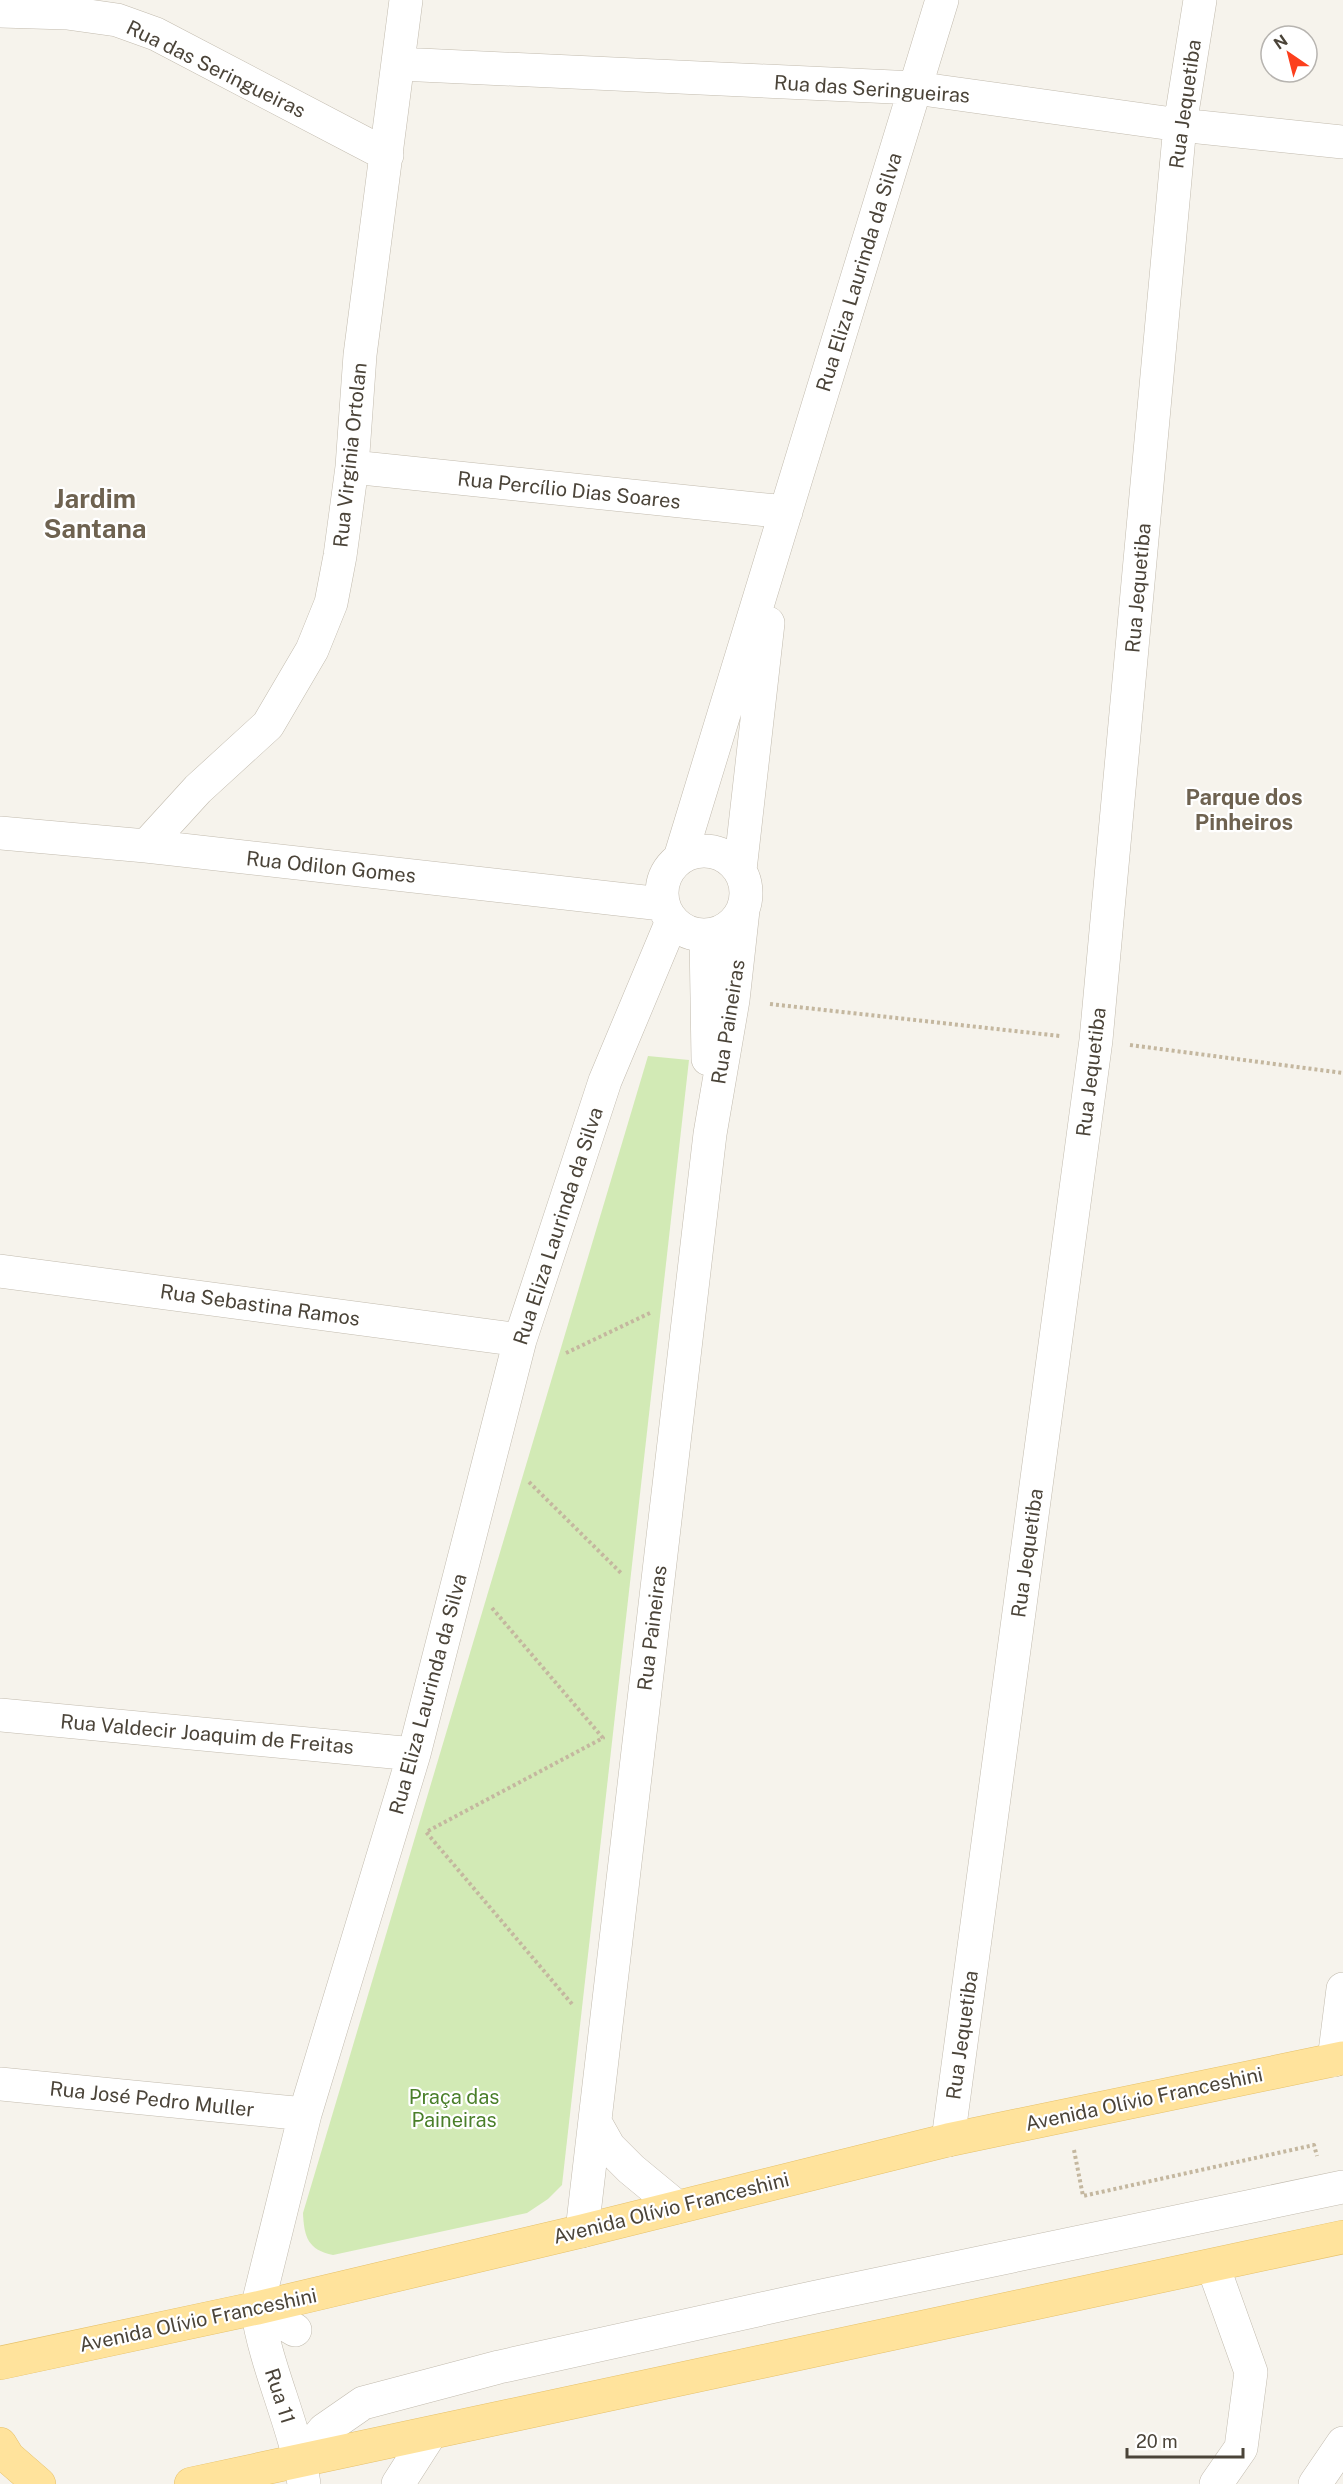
<svg xmlns="http://www.w3.org/2000/svg" width="1343" height="2484" viewBox="0 0 1343 2484" font-family="'Public Sans',sans-serif">
  <style>
    .green { fill: #d2eab5 }
    .lines { fill: none; stroke-linecap: round; stroke-linejoin: round }
    .minor-casing { stroke: #c2bbae; stroke-width: 34 }
    .major-casing { stroke: #e6c16a; stroke-width: 34 }
    .path { stroke: #c4b79f; stroke-width: 4; stroke-dasharray: 3 3; stroke-linecap: butt }
    .minor { stroke: #fff; stroke-width: 33 }
    .major { stroke: #ffe39c; stroke-width: 33 }
    .labels { text-anchor: middle; dominant-baseline: central; stroke-width: 4.5; stroke-linejoin: round; paint-order: stroke }
    .street-label { font-size: 20px; fill: #4b4439; stroke: #fff }
    .park-label { font-size: 20px; fill: #4a7f2a; stroke: #fff }
    .quarter-label { font-size: 22px; font-weight: bold; fill: #6e6250; stroke: #fff }
    .district-label { font-size: 26px; font-weight: bold; fill: #6e6250; stroke: #fff }
  </style>
  <rect width="100%" height="100%" fill="#f6f3ec"/>
  <path class="green" d="M648 1056 689 1060 562 2185 548 2199 527 2213 333 2255C308 2250 304 2237 303 2213Z"/>
  <g class="lines">
    <g class="minor-casing">
      <path id="minor" d="M0 11 67 13 117 20 156 34 387 155
        M399 64 915 88 1180 125 1343 142
        M352 467 786 512
        M0 833 146 846 662 904
        M146 846 198 789 268 725 312 650 331 603 340 556 352 467 360 355 406 0
        M662 893a42 42 0 1 1 84 0a42 42 0 1 1-84 0Z
        M680 858 942 0
        M740 870 768 623
        M706 935 708 1059
        M0 1271 520 1340
        M0 1715 414 1754
        M1334 2060 1343 1989
        M0 2084 305 2114
        M595 2122 609 2147 631 2169 677 2207
        M948 2140 1096 1040 1180 125 1200 0
        M582 2231 710 1134 733 1000 743 910
        M1213 2266 1251 2372 1241 2448 1216 2484
        M257 2308 295 2330
        M300 2459 324 2430 363 2403 499 2367 816 2297 1343 2187
        M304 2484C295 2424 266 2369 257 2308L305 2114 414 1754 520 1340 605 1081 672 921
        M398 2484 430 2434
        M1315 2484 1343 2443"/>
    </g>
    <g class="major-casing">
      <path id="major" d="M0 2363 257 2308 582 2231 948 2140 1343 2058
        M0 2444 8 2457 39 2484
        M191 2484 1343 2237"/>
    </g>
    <path class="path" d="M770 1004 1060 1036
      M1130 1045 1343 1073
      M566 1353 652 1312
      M529 1482 622 1574
      M492 1608 603 1738 426 1832 572 2004
      M1074 2150 1083 2196 1314 2145 1317 2156"/>
    <use href="#minor" class="minor"/>
    <use href="#major" class="major"/>
  </g>
  <g class="labels">
    <g class="street-label">
      <text transform="translate(216 69) rotate(26)">Rua das Seringueiras</text>
      <text transform="translate(872 89) rotate(4)">Rua das Seringueiras</text>
      <text transform="translate(1185 104) rotate(-82)">Rua Jequetiba</text>
      <text transform="translate(859 272) rotate(-73)">Rua Eliza Laurinda da Silva</text>
      <text transform="translate(350 455) rotate(-84)">Rua Virginia Ortolan</text>
      <text transform="translate(569 490) rotate(6)">Rua Percílio Dias Soares</text>
      <text transform="translate(1138 588) rotate(-85)">Rua Jequetiba</text>
      <text transform="translate(331 867) rotate(6)">Rua Odilon Gomes</text>
      <text transform="translate(728 1022) rotate(-81)">Rua Paineiras</text>
      <text transform="translate(1091 1072) rotate(-83)">Rua Jequetiba</text>
      <text transform="translate(558 1226) rotate(-72)">Rua Eliza Laurinda da Silva</text>
      <text transform="translate(260 1305) rotate(8)">Rua Sebastina Ramos</text>
      <text transform="translate(1027 1553) rotate(-82)">Rua Jequetiba</text>
      <text transform="translate(652 1628) rotate(-83)">Rua Paineiras</text>
      <text transform="translate(428 1694) rotate(-75)">Rua Eliza Laurinda da Silva</text>
      <text transform="translate(207 1734) rotate(5)">Rua Valdecir Joaquim de Freitas</text>
      <text transform="translate(962 2035) rotate(-82)">Rua Jequetiba</text>
      <text transform="translate(152 2099) rotate(6)">Rua José Pedro Muller</text>
      <text transform="translate(1144 2099) rotate(-12)">Avenida Olívio Franceshini</text>
      <text transform="translate(671 2208) rotate(-14)">Avenida Olívio Franceshini</text>
      <text transform="translate(198 2320) rotate(-12)">Avenida Olívio Franceshini</text>
      <text transform="translate(280 2396) rotate(72)">Rua 11</text>
    </g>
    <g class="park-label">
      <text x="454" y="2097">Praça das<tspan x="454" dy="23">Paineiras</tspan></text>
    </g>
    <g class="quarter-label">
      <text x="1244" y="797">Parque dos<tspan x="1244" dy="25">Pinheiros</tspan></text>
    </g>
    <g class="district-label">
      <text x="95" y="498">Jardim<tspan x="95" dy="30">Santana</tspan></text>
    </g>
  </g>
  <g transform="translate(1289 54) rotate(325)"><circle r="28" fill="#ffffff" stroke="#b7b4b0" stroke-width="1.5"/>
  <path d="M0-4.5L10 22L0 15L-10 22Z" fill="#fc3f1d"/>
  <text y="-9" font-size="16" font-weight="bold" text-anchor="middle" fill="#4b4439">N</text>
  </g>
  <path d="M1127 2448v9h116v-9" fill="none" stroke="#4b4439" stroke-width="3"/>
  <text x="1136" y="2448" font-size="18" fill="#4b4439" stroke="#ffffff" stroke-width="4.5" paint-order="stroke">20 m</text>
</svg>
